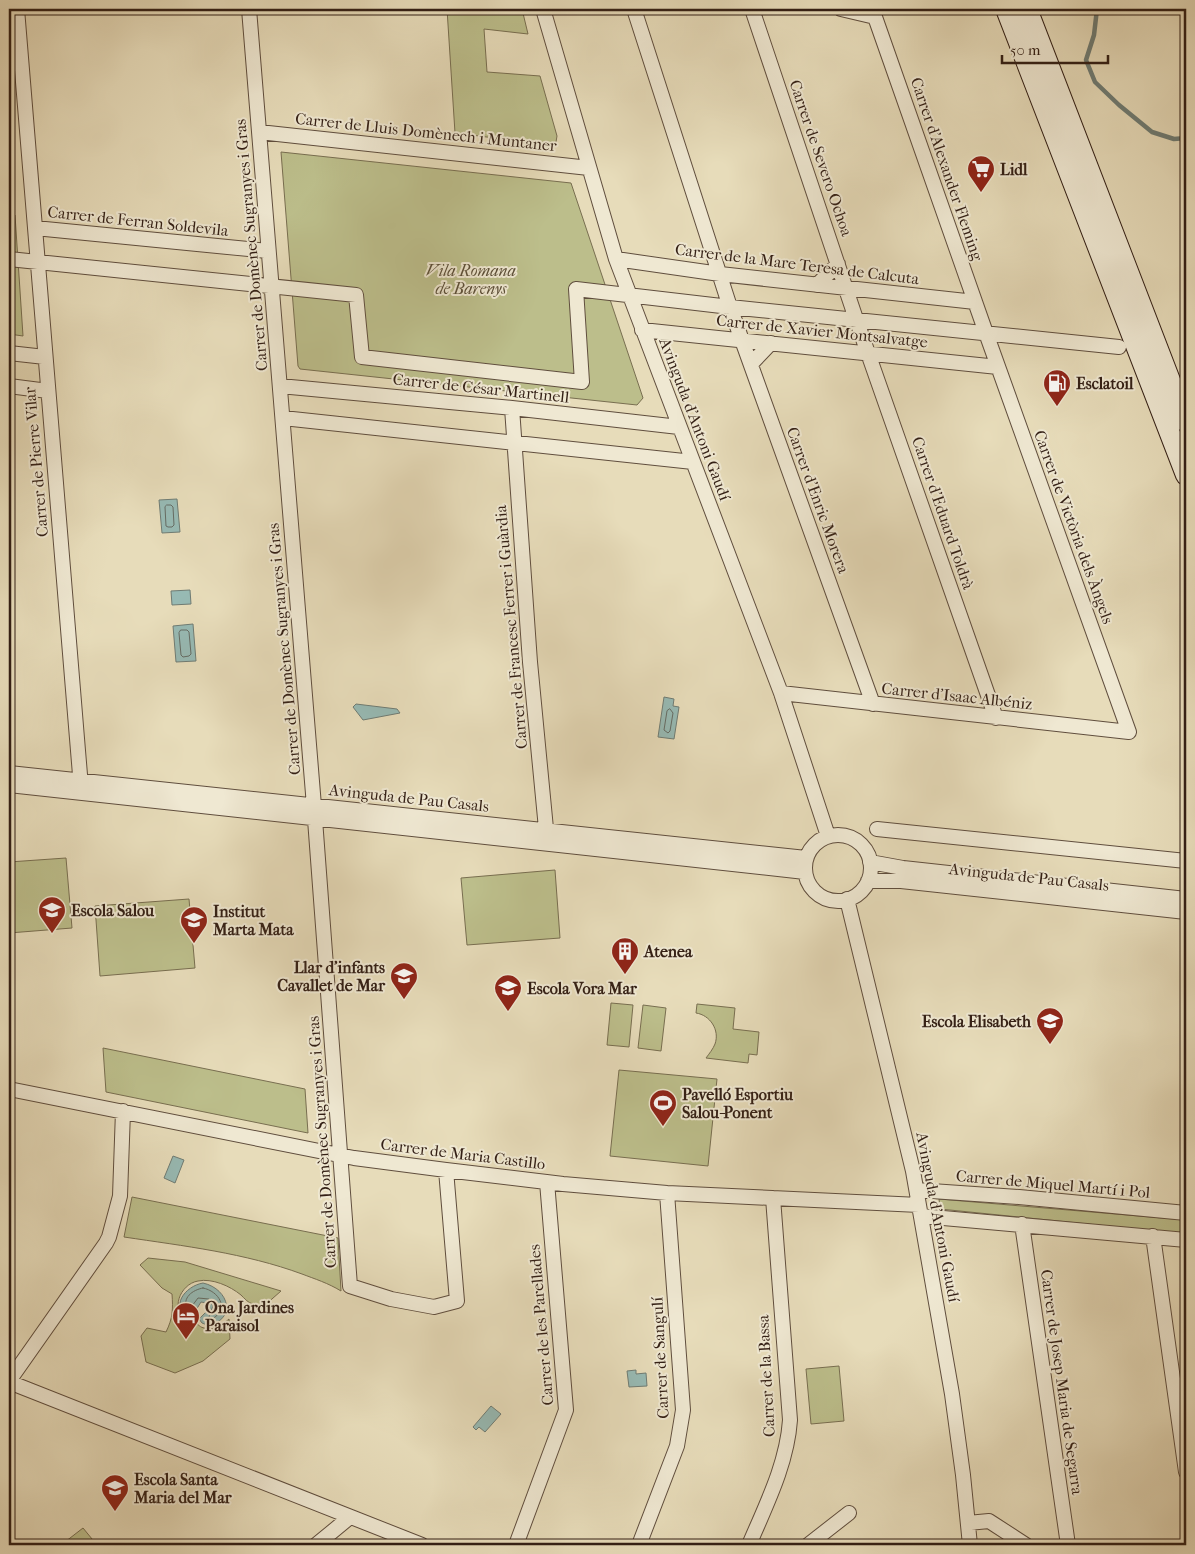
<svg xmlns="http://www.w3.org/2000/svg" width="1195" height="1554" viewBox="0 0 1195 1554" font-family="'IM FELL French Canon',serif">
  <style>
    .green { fill: #bcbe8b; stroke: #786e50 }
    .water { fill: #97bab4; stroke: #6f7c74 }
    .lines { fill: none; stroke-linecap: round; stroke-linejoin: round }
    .shore { stroke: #656c64; stroke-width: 1 }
    .stream { stroke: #6f7c74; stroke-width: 4.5 }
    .street-casing { stroke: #604e3e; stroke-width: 16 }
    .secondary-casing { stroke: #331f15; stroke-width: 22 }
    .street { stroke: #efe8d2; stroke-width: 14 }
    .secondary { stroke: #efe8d2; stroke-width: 20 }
    .labels { text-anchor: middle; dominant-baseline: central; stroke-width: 4; stroke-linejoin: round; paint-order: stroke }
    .street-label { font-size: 16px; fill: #331f15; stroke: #efe8d2 }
    .poi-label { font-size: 16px; font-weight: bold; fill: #331f15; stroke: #efe8d2; text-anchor: start }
    .park-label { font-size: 16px; font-style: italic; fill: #5c4f38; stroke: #efe8d2 }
  </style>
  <rect width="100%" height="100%" fill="#e7dcba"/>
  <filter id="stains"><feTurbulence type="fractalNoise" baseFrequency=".004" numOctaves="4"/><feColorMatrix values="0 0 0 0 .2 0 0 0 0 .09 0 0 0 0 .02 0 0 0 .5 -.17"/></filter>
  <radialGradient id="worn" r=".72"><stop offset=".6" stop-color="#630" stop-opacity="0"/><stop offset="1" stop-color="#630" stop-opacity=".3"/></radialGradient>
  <path class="green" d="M447 9H522L528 34 484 29 487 72 540 76 557 136 556 142 550 145 455 133Z
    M281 152 571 183 643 398 637 405 300 369 298 366Z
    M9 214 15 215 23 336 9 334Z
    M66 858 72 928 9 933V862Z
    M555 870 560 938 467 945 461 878Z
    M189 899 195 968 100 976 95 906Z
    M611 1003 633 1005 629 1047 607 1045Z
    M697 1004 735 1008 733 1029 759 1032 757 1055 749 1054 748 1063 706 1058C709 1054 713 1049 715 1044 720 1030 710 1015 696 1013Z
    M643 1005 666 1008 661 1051 638 1048Z
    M103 1048 305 1089 308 1133 106 1092Z
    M619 1070 717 1079 708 1166 610 1156Z
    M132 1197 338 1238 341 1291C328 1283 315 1279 302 1274 245 1253 184 1246 124 1237Z
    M939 1199 1186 1220V1234L940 1209Z
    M148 1258 185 1262 281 1291 264 1306C260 1305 256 1305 253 1304 248 1303 244 1298 241 1295 230 1286 212 1278 198 1281 180 1284 169 1311 188 1321 190 1322 193 1322 195 1323 196 1323 201 1327 201 1327 212 1332 221 1326 229 1319L230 1339 203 1361 175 1373 146 1362 141 1336 147 1328 166 1332C173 1318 173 1309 172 1294L162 1288 140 1265Z
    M839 1366 844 1421 811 1424 806 1369Z
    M83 1528 97 1545H61Z"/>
  <path class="water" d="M177 499 180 532 162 533 159 500Z
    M190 590 191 604 172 605 171 591Z
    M193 624 196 661 176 662 173 626Z
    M664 697 674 699 673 706 679 707 674 739 658 737Z
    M356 704 397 709 400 713 363 720 353 707Z
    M173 1156 184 1160 175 1183 164 1178Z
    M203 1283C230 1289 237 1321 207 1325L202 1323 199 1319 208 1310 207 1303 201 1302 191 1318C168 1308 185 1286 203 1283Z
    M636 1370V1374L646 1373 647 1386 629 1387 627 1371Z
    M491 1406 501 1414 485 1432 479 1427 476 1430 473 1427Z"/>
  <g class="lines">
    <path class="shore" d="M167 505H171L173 507 174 525 172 527H168L166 526 165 507Z
      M181 630H187L189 632 191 654 189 656 183 657 181 655 179 633Z
      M670 709 673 713 670 731 668 733 664 730 667 711Z
      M203 1288C219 1291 230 1309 212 1319L209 1317 213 1306 209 1299 198 1298 189 1310 187 1309C182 1298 192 1290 203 1288Z"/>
    <path class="stream" d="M1097 9 1094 35 1086 60 1095 82 1119 105 1152 132 1174 139 1186 138"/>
    <g class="street-casing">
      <path id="street" d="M17 9 81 787
        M249 9 314 806 350 1286 391 1299 434 1307 457 1301 446 1170
        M543 9 616 259 781 693 828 836
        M634 9 730 307 873 704
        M752 9 856 319 996 718
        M259 132 589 168
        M35 228 268 251
        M9 259 356 295 362 357 582 382 576 289 730 307 1119 347
        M616 259 720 274 975 302
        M817 285 838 264
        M642 330 998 367
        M9 353 45 357
        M751 364 771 343
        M9 386 48 391
        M280 386 512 408 679 427
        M512 408 530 662 547 839
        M283 418 693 462
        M781 693 1129 732 986 333 875 17 841 9
        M9 773 806 858
        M9 785 805 872
        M877 829 1186 861
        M805 868a33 33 0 1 1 66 0a33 33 0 1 1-66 0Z
        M870 862 903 868 1186 899
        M868 881H901L1186 912
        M847 899 913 1171 952 1394 963 1475 970 1545
        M9 1089 354 1158 446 1170 563 1184 667 1193 919 1205
        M917 1190 1019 1197 1186 1213
        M921 1216 1186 1240
        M1022 1224 1068 1545
        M1153 1236 1186 1472
        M9 1381 106 1243 109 1237 120 1196 123 1111
        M9 1382 422 1545
        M968 1523 989 1521 1026 1545
        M316 1545 350 1517
        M516 1545 566 1410 547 1182
        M639 1545 677 1446 683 1410 667 1193
        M749 1545C766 1505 787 1464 790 1420L773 1198
        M808 1545 849 1513"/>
    </g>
    <g class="secondary-casing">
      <path id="secondary" d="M1006 9 1186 475
        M1027 9 1186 422"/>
    </g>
    <use href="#street" class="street"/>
    <use href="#secondary" class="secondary"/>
  </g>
  <defs>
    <g id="supermarket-pin" transform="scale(1.4375)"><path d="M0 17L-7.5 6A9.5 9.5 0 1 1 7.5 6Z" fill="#8f2418" stroke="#efe8d2"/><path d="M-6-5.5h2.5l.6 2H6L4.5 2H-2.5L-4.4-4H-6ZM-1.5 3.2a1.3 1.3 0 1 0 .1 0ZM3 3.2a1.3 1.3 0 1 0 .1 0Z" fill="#fff"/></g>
    <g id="fuel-pin" transform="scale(1.4375)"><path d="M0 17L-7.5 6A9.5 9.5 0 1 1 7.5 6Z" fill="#8f2418" stroke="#efe8d2"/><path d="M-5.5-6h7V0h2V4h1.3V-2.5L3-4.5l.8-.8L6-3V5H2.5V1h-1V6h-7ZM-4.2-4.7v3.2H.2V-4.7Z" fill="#fff"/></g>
    <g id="school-pin" transform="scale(1.4375)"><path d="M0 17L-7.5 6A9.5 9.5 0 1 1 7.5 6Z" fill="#8f2418" stroke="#efe8d2"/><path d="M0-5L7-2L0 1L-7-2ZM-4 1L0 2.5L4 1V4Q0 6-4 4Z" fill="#fff"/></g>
    <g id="building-pin" transform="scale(1.4375)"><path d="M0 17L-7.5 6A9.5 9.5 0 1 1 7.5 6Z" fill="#8f2418" stroke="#efe8d2"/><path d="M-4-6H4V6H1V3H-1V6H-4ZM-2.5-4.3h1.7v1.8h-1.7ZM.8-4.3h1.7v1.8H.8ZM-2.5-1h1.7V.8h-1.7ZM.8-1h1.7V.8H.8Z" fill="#fff"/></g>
    <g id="stadium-pin" transform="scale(1.4375)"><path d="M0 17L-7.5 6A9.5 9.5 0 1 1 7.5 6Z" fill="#8f2418" stroke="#efe8d2"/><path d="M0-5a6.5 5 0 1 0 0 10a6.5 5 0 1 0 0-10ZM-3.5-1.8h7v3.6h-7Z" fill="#fff"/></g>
    <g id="hotel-pin" transform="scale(1.4375)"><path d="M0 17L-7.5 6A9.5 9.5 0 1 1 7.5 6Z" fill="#8f2418" stroke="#efe8d2"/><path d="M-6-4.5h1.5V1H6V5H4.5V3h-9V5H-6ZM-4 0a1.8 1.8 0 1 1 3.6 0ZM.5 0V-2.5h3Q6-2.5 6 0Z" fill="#fff"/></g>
  </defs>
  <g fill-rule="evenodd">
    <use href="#supermarket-pin" x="981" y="169"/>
    <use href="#fuel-pin" x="1057" y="383"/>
    <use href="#school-pin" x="52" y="910"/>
    <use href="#school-pin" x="194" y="920"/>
    <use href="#building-pin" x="625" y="951"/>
    <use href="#school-pin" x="404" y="976"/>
    <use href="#school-pin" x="508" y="988"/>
    <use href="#school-pin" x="1050" y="1021"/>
    <use href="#stadium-pin" x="663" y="1103"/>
    <use href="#hotel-pin" x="186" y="1316"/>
    <use href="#school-pin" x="115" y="1488"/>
  </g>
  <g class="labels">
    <g class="street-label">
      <text transform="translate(426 132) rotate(6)">Carrer de Lluis Domènech i Muntaner</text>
      <text transform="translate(821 158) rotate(71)">Carrer de Severo Ochoa</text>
      <text transform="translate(947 169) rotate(71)">Carrer d'Alexander Fleming</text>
      <text transform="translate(138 221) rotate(6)">Carrer de Ferran Soldevila</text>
      <text transform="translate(251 245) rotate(-95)">Carrer de Domènec Sugranyes i Gras</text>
      <text transform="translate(797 264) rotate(7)">Carrer de la Mare Teresa de Calcuta</text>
      <text transform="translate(822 331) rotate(6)">Carrer de Xavier Montsalvatge</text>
      <text transform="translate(481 388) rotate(6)">Carrer de César Martinell</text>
      <text transform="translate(695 419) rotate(69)">Avinguda d'Antoni Gaudí</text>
      <text transform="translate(36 462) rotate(-95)">Carrer de Pierre Vilar</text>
      <text transform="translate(818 500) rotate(70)">Carrer d'Enric Morera</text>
      <text transform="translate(943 513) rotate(71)">Carrer d'Eduard Toldrà</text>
      <text transform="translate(1074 527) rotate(70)">Carrer de Victòria dels Àngels</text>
      <text transform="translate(511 627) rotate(-95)">Carrer de Francesc Ferrer i Guàrdia</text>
      <text transform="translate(284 649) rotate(-95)">Carrer de Domènec Sugranyes i Gras</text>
      <text transform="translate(957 696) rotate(6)">Carrer d'Isaac Albéniz</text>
      <text transform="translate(409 798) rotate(6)">Avinguda de Pau Casals</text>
      <text transform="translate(1029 877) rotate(6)">Avinguda de Pau Casals</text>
      <text transform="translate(322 1142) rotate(-94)">Carrer de Domènec Sugranyes i Gras</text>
      <text transform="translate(463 1154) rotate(7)">Carrer de Maria Castillo</text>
      <text transform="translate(1053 1184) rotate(5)">Carrer de Miquel Martí i Pol</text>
      <text transform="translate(938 1217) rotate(79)">Avinguda d'Antoni Gaudí</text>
      <text transform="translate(541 1325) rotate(-95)">Carrer de les Parellades</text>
      <text transform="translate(660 1358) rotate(-93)">Carrer de Sangulí</text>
      <text transform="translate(766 1376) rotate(-93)">Carrer de la Bassa</text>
      <text transform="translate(1062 1382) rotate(82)">Carrer de Josep Maria de Segarra</text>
    </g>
    <g class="poi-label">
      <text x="1000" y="169">Lidl</text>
      <text x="1076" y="383">Esclatoil</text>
      <text x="71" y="910">Escola Salou</text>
      <text x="213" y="911">Institut<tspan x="213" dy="18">Marta Mata</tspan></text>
      <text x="644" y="951">Atenea</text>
      <text x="385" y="967" text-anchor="end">Llar d'infants<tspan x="385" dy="18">Cavallet de Mar</tspan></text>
      <text x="527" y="988">Escola Vora Mar</text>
      <text x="1031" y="1021" text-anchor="end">Escola Elisabeth</text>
      <text x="682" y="1094">Pavelló Esportiu<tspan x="682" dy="18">Salou-Ponent</tspan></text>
      <text x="205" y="1307">Ona Jardines<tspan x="205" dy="18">Paraisol</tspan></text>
      <text x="134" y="1479">Escola Santa<tspan x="134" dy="18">Maria del Mar</tspan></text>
    </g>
    <g class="park-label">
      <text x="471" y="270">Vila Romana<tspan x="471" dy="18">de Barenys</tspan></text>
    </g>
  </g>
  <rect width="1195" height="1554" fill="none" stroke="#e7dcba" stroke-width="30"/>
  <rect x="10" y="10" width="1175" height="1534" fill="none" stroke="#331f15" stroke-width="2.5"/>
  <rect x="15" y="15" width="1165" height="1524" fill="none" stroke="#331f15"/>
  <path d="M1002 55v8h106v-8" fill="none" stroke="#331f15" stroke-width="2.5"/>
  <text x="1010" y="55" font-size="15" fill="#331f15" stroke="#efe8d2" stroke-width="4" paint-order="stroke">50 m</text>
  <rect width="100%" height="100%" filter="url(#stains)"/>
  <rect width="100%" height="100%" fill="url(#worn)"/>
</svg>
